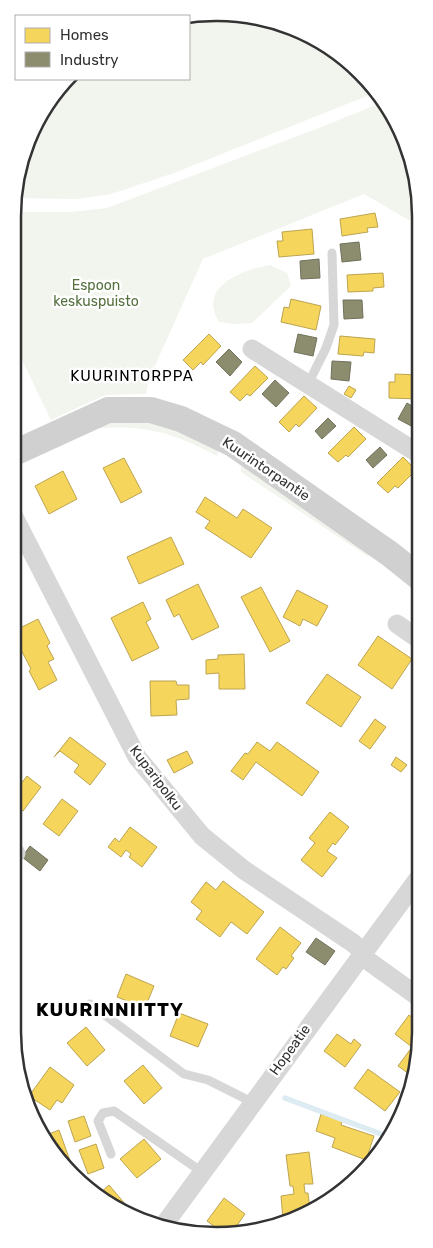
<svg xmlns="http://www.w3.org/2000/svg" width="433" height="1248" viewBox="0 0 433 1248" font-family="Rubik,sans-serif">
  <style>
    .green { fill: #f1f5ed }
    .homes { fill: #f6d55c; stroke: #bca450 }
    .industry { fill: #8c8c6e; stroke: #71715c }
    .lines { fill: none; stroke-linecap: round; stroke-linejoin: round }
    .stream { stroke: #ddebf3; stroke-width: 5.5 }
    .lane { stroke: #d7d7d7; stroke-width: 9 }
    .street { stroke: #d7d7d7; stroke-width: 19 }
    .secondary { stroke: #d0d0d0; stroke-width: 26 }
    .labels { text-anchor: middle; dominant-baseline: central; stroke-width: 5; stroke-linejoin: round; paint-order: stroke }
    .park-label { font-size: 14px; fill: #56703f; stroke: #fff }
    .street-label { font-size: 14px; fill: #333; stroke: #fff }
    .neighbourhood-label { font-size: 15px; letter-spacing: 1px; fill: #000; stroke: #fff }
    .district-label { font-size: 19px; font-weight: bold; letter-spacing: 1px; fill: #000; stroke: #fff }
    .rim { fill: none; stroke: #333; stroke-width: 2.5 }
  </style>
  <rect width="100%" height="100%" fill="#fff"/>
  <path class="green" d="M190 14C211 16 252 14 270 20 306 31 356 61 377 92L174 173 111 194 78 199 15 198 19 164 54 93 70 79H189V16H184Z
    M383 102 400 127 419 190V226L364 194 203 259 148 381 146 394 105 395 51 420 22 360 13 354V212H71L107 208 324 126Z
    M270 265 287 273 291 286 252 323 235 324 219 322C197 286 243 270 270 265Z
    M137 420 163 424 219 448 217 456C168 430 143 424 87 429L110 421Z
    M241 465 374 551 367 556 241 472Z"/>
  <path class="homes" d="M375 213 378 227 367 228 368 232 342 236 340 219Z
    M312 229 314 254 279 257 277 241H283L282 232Z
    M412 252H419V266H412Z
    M383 273 384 287 373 288V291L348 292 347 275Z
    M291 299 321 306 316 330 281 322 284 307 289 308Z
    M415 322H419V338L412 337Z
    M209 334 221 346 203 365 201 362 193 370 183 360Z
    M340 336 375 339 374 353 364 352 363 356 338 354Z
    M255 366 268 378 250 396 247 394 240 401 230 392Z
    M395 374 419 375V399L389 398V382H395Z
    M349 386 356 390 351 398 344 394Z
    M304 396 317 408 299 427 296 424 289 432 279 422Z
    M354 427 366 439 348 457 346 455 338 462 328 453Z
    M403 457 416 470 398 488 395 486 388 493 377 483Z
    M124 458 142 492 121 503 103 468Z
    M63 471 77 499 49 514 35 486Z
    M205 497 237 518 243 509 272 528 251 558 205 528 210 521 196 512Z
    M171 537 184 564 139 584 127 557Z
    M198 584 219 627 192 640 179 614 174 617 166 600Z
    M261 587 290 641 270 652 241 597Z
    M297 590 328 606 317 626 303 619 300 626 283 617Z
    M143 602 151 619 146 622 159 648 132 661 111 618Z
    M38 619 50 643 47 646 54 659 48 662 57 680 39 690 29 671 31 669 12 632Z
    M378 636 412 659 392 689 358 665Z
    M244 654 245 689H219V673L206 674V660L218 659V655Z
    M327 674 361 697 341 727 306 703Z
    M150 681H176L177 685H189V699L176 700 177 715 151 716Z
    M375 719 386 727 370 749 359 741Z
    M70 737 106 764 90 785 74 772 79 765 60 751 54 757Z
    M257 742 270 751 277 742 319 772 302 796 256 762 243 780 231 771 245 753 248 754Z
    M187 751 193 763 174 773 167 760Z
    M396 757 407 765 401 772 391 765Z
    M27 776 41 787 23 811 12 802V795Z
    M62 799 78 811 59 836 43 824Z
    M330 812 349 827 335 845 333 843 327 851 337 858 322 877 301 860 315 843 309 838Z
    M130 827 157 847 142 867 129 857 131 854 126 850 121 857 108 847 115 838 119 842Z
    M223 881 264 912 247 934 231 922 220 937 196 919 202 911 191 902 206 882 216 890Z
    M280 927 301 943 291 956 294 958 286 969 283 967 277 975 256 959Z
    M126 974 154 986 145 1008 117 997Z
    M179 1013 208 1024 198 1047 170 1036Z
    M409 1015 420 1024 415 1071 412 1076 398 1066 412 1047 395 1034Z
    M86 1027 105 1050 87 1066 67 1043Z
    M337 1034 351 1044 354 1039 361 1045 345 1067 324 1051Z
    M143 1065 162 1088 144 1104 124 1081Z
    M50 1067 74 1085 62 1103 57 1100 50 1110 29 1096Z
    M368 1069 400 1092 385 1111 354 1088Z
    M321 1114 342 1121 341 1125 374 1136 366 1160 332 1147 335 1138 316 1131Z
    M84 1116 91 1136 75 1142 68 1121Z
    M59 1130 73 1169 69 1171 63 1166 44 1136Z
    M144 1139 161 1159 137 1178 120 1159Z
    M96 1144 104 1168 88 1174 79 1150Z
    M309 1152 313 1184H304L305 1193H308L310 1210 292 1218 283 1219 281 1196 294 1194 293 1186H290L286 1155Z
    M109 1185 126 1205 120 1210 99 1194Z
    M224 1198 245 1214 233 1231 222 1232 207 1221Z"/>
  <path class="industry" d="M359 242 361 260 342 262 340 244Z
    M319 259 320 278 301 279 300 261Z
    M343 300H362L363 318 344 319Z
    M298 334 317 338 313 356 294 352Z
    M229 349 242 362 230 376 216 362Z
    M332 361 351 362 349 381 331 379Z
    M275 380 289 393 276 407 262 394Z
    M407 403 419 410V420L415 428 398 419Z
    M328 418 336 426 322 439 315 431Z
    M380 447 387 455 373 468 366 460Z
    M30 846 48 860 40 871 22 857Z
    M316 938 335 951 325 965 306 952Z"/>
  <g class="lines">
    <path class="stream" d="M285 1098 389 1137"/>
    <path class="lane" d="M308 384 326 348 334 325 332 253
      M410 448 419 433
      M90 1004 184 1074 208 1080 252 1102
      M111 1154 98 1121 103 1113 114 1111 202 1172"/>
    <path class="street" d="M252 349 419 454
      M12 513 137 757 202 836 244 870 353 943 363 952 367 960 420 998
      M397 624 420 640
      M12 850 16 853
      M163 1226 420 876"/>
    <path class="secondary" d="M12 454 108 410H151L181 419 233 444 390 554 420 578"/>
  </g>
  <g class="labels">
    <g class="park-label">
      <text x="96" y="285">Espoon<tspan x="96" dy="16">keskuspuisto</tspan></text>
    </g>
    <g class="street-label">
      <text transform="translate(266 469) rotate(34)">Kuurintorpantie</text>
      <text transform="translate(156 778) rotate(53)">Kuparipolku</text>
      <text transform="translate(290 1050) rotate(-54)">Hopeatie</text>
    </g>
    <g class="neighbourhood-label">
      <text x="132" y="376">KUURINTORPPA</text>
    </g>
    <g class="district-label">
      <text x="110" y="1009">KUURINNIITTY</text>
    </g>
  </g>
  <path d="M0 0H433V1248H0ZM216 21H217A195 195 0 0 1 412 216V1032A195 195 0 0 1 217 1227H216A195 195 0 0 1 21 1032V216A195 195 0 0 1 216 21Z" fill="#fff" fill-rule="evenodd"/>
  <path class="rim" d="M216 21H217A195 195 0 0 1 412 216V1032A195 195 0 0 1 217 1227H216A195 195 0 0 1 21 1032V216A195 195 0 0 1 216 21Z"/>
  <rect x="15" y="15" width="175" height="65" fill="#ffffff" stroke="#adadad"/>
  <rect x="25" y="28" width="25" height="15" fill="#f6d55c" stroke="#adadad"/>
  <text x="60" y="40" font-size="15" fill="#333333">Homes</text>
  <rect x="25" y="52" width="25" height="15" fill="#8c8c6e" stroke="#adadad"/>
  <text x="60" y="65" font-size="15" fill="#333333">Industry</text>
</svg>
